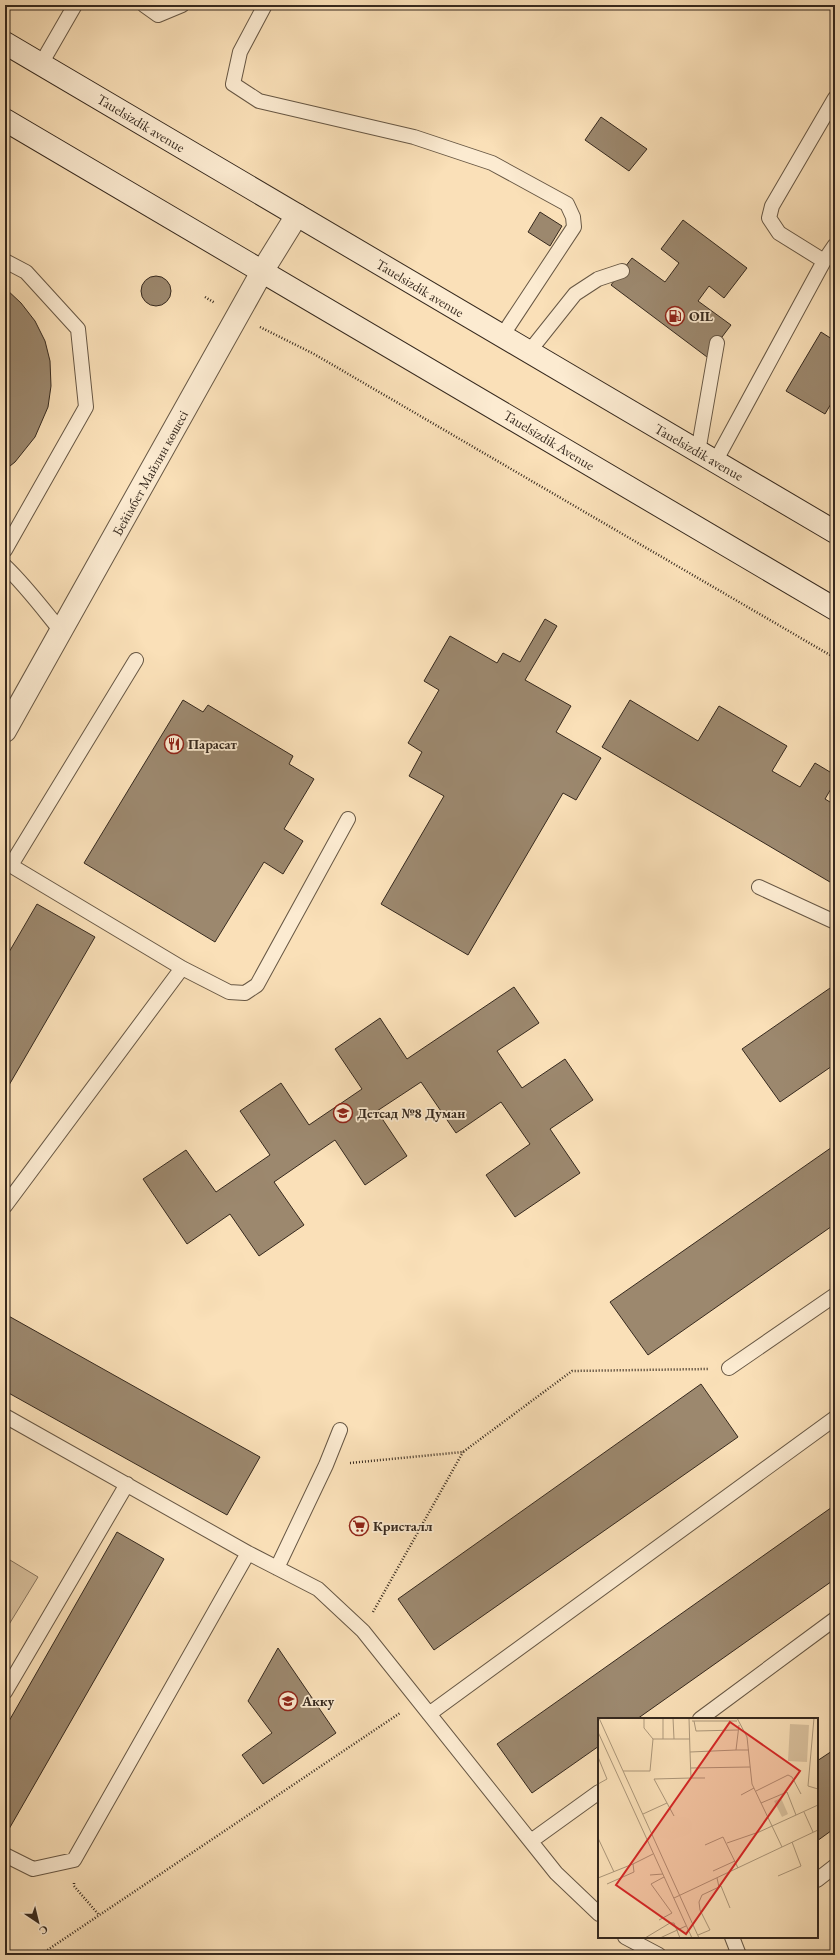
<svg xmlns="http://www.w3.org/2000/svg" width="840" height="1960" viewBox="0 0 840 1960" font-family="'EB Garamond',serif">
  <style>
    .green { fill: #d9c19e; stroke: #88755e }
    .building { fill: #9c886e; stroke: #36291e }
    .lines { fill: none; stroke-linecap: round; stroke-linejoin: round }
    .service-casing { stroke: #675744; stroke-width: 16 }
    .tertiary-casing { stroke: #675744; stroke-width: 24 }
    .secondary-casing { stroke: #36291e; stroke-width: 24 }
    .path { stroke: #36291e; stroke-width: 2.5; stroke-dasharray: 1 2; stroke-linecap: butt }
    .service { stroke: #fcebd1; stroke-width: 14 }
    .tertiary { stroke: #fcebd1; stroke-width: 22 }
    .secondary { stroke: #fcebd1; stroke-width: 22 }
    .labels { text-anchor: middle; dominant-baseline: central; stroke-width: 3.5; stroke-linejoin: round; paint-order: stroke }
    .street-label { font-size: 14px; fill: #36291e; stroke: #fcebd1 }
    .poi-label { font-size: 14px; font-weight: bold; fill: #36291e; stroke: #fcebd1; text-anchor: start }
    .inset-road { fill: none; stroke: #ac977a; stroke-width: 1 }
    .view { fill: #d62828; fill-opacity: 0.15; stroke: #d62828; stroke-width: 2 }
    .inset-edge { fill: none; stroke: #36291e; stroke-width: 2 }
  </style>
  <rect width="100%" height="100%" fill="#fae0b8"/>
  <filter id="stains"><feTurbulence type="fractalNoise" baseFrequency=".005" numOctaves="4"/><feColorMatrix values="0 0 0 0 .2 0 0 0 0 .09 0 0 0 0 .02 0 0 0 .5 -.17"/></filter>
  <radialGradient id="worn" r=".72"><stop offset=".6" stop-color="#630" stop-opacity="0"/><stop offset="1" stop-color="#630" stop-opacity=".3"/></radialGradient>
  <path class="green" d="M5 1557 38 1577 5 1631Z"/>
  <path class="building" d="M601 117 647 149 629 171 585 140Z
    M540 212 562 226 550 246 528 232Z
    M683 220 747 268 724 298 709 286 698 301 731 325 707 357 611 285 632 258 665 282 679 263 661 249Z
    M141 291a15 15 0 1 1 30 0a15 15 0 1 1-30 0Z
    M5 288 21 303 35 321 45 341 50 361 51 386 48 407 35 437 15 462 5 470Z
    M821 332 835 341V397L825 414 786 391Z
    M545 619 557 626 525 680 571 706 556 732 601 758 576 800 563 793 468 955 381 904 444 796 409 776 422 752 408 743 439 690 424 681 450 636 497 663 503 653 520 662Z
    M183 700 203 712 208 705 293 756 289 764 314 779 284 829 303 841 283 874 264 862 215 942 84 863Z
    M630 700 698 741 719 706 787 746 772 771 800 787 815 763 835 775V782L825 799 835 805V885L602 747Z
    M37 904 95 937 5 1092V959Z
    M833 986 835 989V1064L780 1102 742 1049Z
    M514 987 539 1023 497 1051 522 1088 565 1059 593 1100 550 1129 580 1173 515 1217 486 1175 530 1144 501 1102 456 1133 421 1082 377 1111 407 1156 365 1185 335 1140 274 1182 304 1225 259 1256 230 1214 187 1244 143 1179 186 1150 216 1192 270 1155 240 1111 281 1083 309 1125 362 1089 335 1049 380 1018 407 1059Z
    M835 1145V1224L648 1355 610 1302Z
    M5 1314 260 1457 227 1515 5 1391Z
    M701 1384 738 1437 434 1650 398 1599Z
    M835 1505V1579L637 1719H599V1746L532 1793 497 1744Z
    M117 1532 164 1559 5 1836V1728Z
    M278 1648 336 1733 263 1784 242 1755 272 1733 248 1701Z
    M835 1749V1828L817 1841V1761Z"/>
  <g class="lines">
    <g class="service-casing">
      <path id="service" d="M144 5 158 15 182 5
        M265 5 240 52 233 84 259 101 414 137 492 163 567 204 573 217 574 227 502 336
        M41 64 75 5
        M5 261 26 272 78 329 86 407 5 550
        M824 261 835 245
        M528 353 575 294 598 279 622 271
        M698 452 717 343
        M715 462 824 261 779 233 769 218 772 206 835 98
        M5 566C26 586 43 609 61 631
        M5 862 182 968 229 992 245 993 257 985 348 819
        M11 865 136 660
        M759 887 835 922
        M5 1206 182 968
        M729 1368 835 1295
        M5 1416 248 1553 318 1589 363 1631 556 1873 599 1914
        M277 1568 326 1465 340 1430
        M5 1692 127 1484
        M429 1714 835 1418
        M700 1719 835 1619
        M531 1841 599 1792
        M5 1855 33 1869 74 1860 248 1553
        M817 1880 835 1866
        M625 1937 659 1955
        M732 1937 739 1955"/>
    </g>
    <g class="tertiary-casing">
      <path id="tertiary" d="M5 731 263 270 297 215"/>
    </g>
    <g class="secondary-casing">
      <path id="secondary" d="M5 43 835 532
        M5 120 835 609"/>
    </g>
    <path class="path" d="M205 297 215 303
      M260 327 314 354 835 658
      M350 1463 463 1452 572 1371 708 1369
      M373 1612 463 1452
      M74 1883V1886L99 1915
      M40 1955 400 1713"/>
    <use href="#service" class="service"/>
    <use href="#tertiary" class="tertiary"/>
    <use href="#secondary" class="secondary"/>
  </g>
  <defs>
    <g id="fuel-ring" transform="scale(1)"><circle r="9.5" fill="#fcebd1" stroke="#8f2418" stroke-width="1.5"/><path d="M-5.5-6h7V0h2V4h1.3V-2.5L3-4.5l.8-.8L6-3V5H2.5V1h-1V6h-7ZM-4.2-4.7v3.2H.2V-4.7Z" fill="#8f2418"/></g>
    <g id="restaurant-ring" transform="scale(1)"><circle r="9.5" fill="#fcebd1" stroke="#8f2418" stroke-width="1.5"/><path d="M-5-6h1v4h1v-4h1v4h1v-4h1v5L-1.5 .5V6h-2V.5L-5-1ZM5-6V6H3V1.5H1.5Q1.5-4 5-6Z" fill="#8f2418"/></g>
    <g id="school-ring" transform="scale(1)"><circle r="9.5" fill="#fcebd1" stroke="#8f2418" stroke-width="1.5"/><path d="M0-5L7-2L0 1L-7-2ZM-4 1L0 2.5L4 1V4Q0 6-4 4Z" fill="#8f2418"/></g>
    <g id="supermarket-ring" transform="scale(1)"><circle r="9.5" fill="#fcebd1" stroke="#8f2418" stroke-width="1.5"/><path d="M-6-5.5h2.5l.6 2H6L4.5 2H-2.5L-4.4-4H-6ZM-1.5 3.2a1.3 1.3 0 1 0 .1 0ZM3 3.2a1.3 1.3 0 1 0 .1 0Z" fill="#8f2418"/></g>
  </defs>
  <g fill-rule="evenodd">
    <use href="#fuel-ring" x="675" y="316"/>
    <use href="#restaurant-ring" x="174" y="744"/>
    <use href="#school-ring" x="343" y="1113"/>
    <use href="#supermarket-ring" x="359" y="1526"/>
    <use href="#school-ring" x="288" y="1701"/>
  </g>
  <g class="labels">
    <g class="street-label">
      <text transform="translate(141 123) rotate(31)">Tauelsizdik avenue</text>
      <text transform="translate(420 288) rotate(31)">Tauelsizdik avenue</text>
      <text transform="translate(549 440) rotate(31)">Tauelsizdik Avenue</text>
      <text transform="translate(699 452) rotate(30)">Tauelsizdik avenue</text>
      <text transform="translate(150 473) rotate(-61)">Бейімбет Майлин көшесі</text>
    </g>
    <g class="poi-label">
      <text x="689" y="316">OIL</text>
      <text x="188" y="744">Парасат</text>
      <text x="357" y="1113">Детсад №8 Думан</text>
      <text x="373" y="1526">Кристалл</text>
      <text x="302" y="1701">Акку</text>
    </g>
  </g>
  <g transform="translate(598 1718)">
    <rect width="220" height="220" fill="#fae0b8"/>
    <path d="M192 6 211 7 209 44 190 43ZM183 80 190 96 184 99 176 83Z" fill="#d9c19e"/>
    <path class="inset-road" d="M1 0 101 220M65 0V21M75 0 76 21M91 0 92 34 138 32 141 7M139 0 149 19 154 66 184 129M216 0 210 68 220 71M94 3H139M96 3 98 13 140 12M0 14 94 220M55 21H92M138 32H151M0 39 9 61 0 66M93 50 152 49M25 53H52L55 21 46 10V0M93 60H107M158 73 190 57 194 59 203 76M143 77 156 70M69 85 76 98M163 85 189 74 198 97M206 94 215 114M45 96 69 85 56 61 93 60 92 34M0 120 16 154M129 125 161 114 220 87M107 127 125 119 140 150M115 153 137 143M52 157 65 156M180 158 203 148 194 124M0 160 35 146M9 166 36 154 35 146 55 136M121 169 123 168 132 190M76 180 220 112M61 202 74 195 53 166 66 159M100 217 112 212 102 192 101 184 104 177 121 169 119 160M47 220 72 205H76L82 220M62 220 88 208"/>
    <path class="view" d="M132 4 202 53 88 216 18 167Z"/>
    <rect width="220" height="220" class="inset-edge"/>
  </g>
  <rect width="840" height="1960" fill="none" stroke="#fae0b8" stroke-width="20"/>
  <rect x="6" y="6" width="828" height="1948" fill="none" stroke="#36291e" stroke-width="2"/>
  <rect x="10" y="10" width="820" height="1940" fill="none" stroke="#36291e"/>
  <g transform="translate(38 1922) rotate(145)" stroke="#fcebd1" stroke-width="3" paint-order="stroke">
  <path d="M0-3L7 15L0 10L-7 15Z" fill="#36291e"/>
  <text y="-6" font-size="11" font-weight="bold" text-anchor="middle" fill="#36291e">С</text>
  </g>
  <rect width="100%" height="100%" filter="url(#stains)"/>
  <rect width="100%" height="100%" fill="url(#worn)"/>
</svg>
